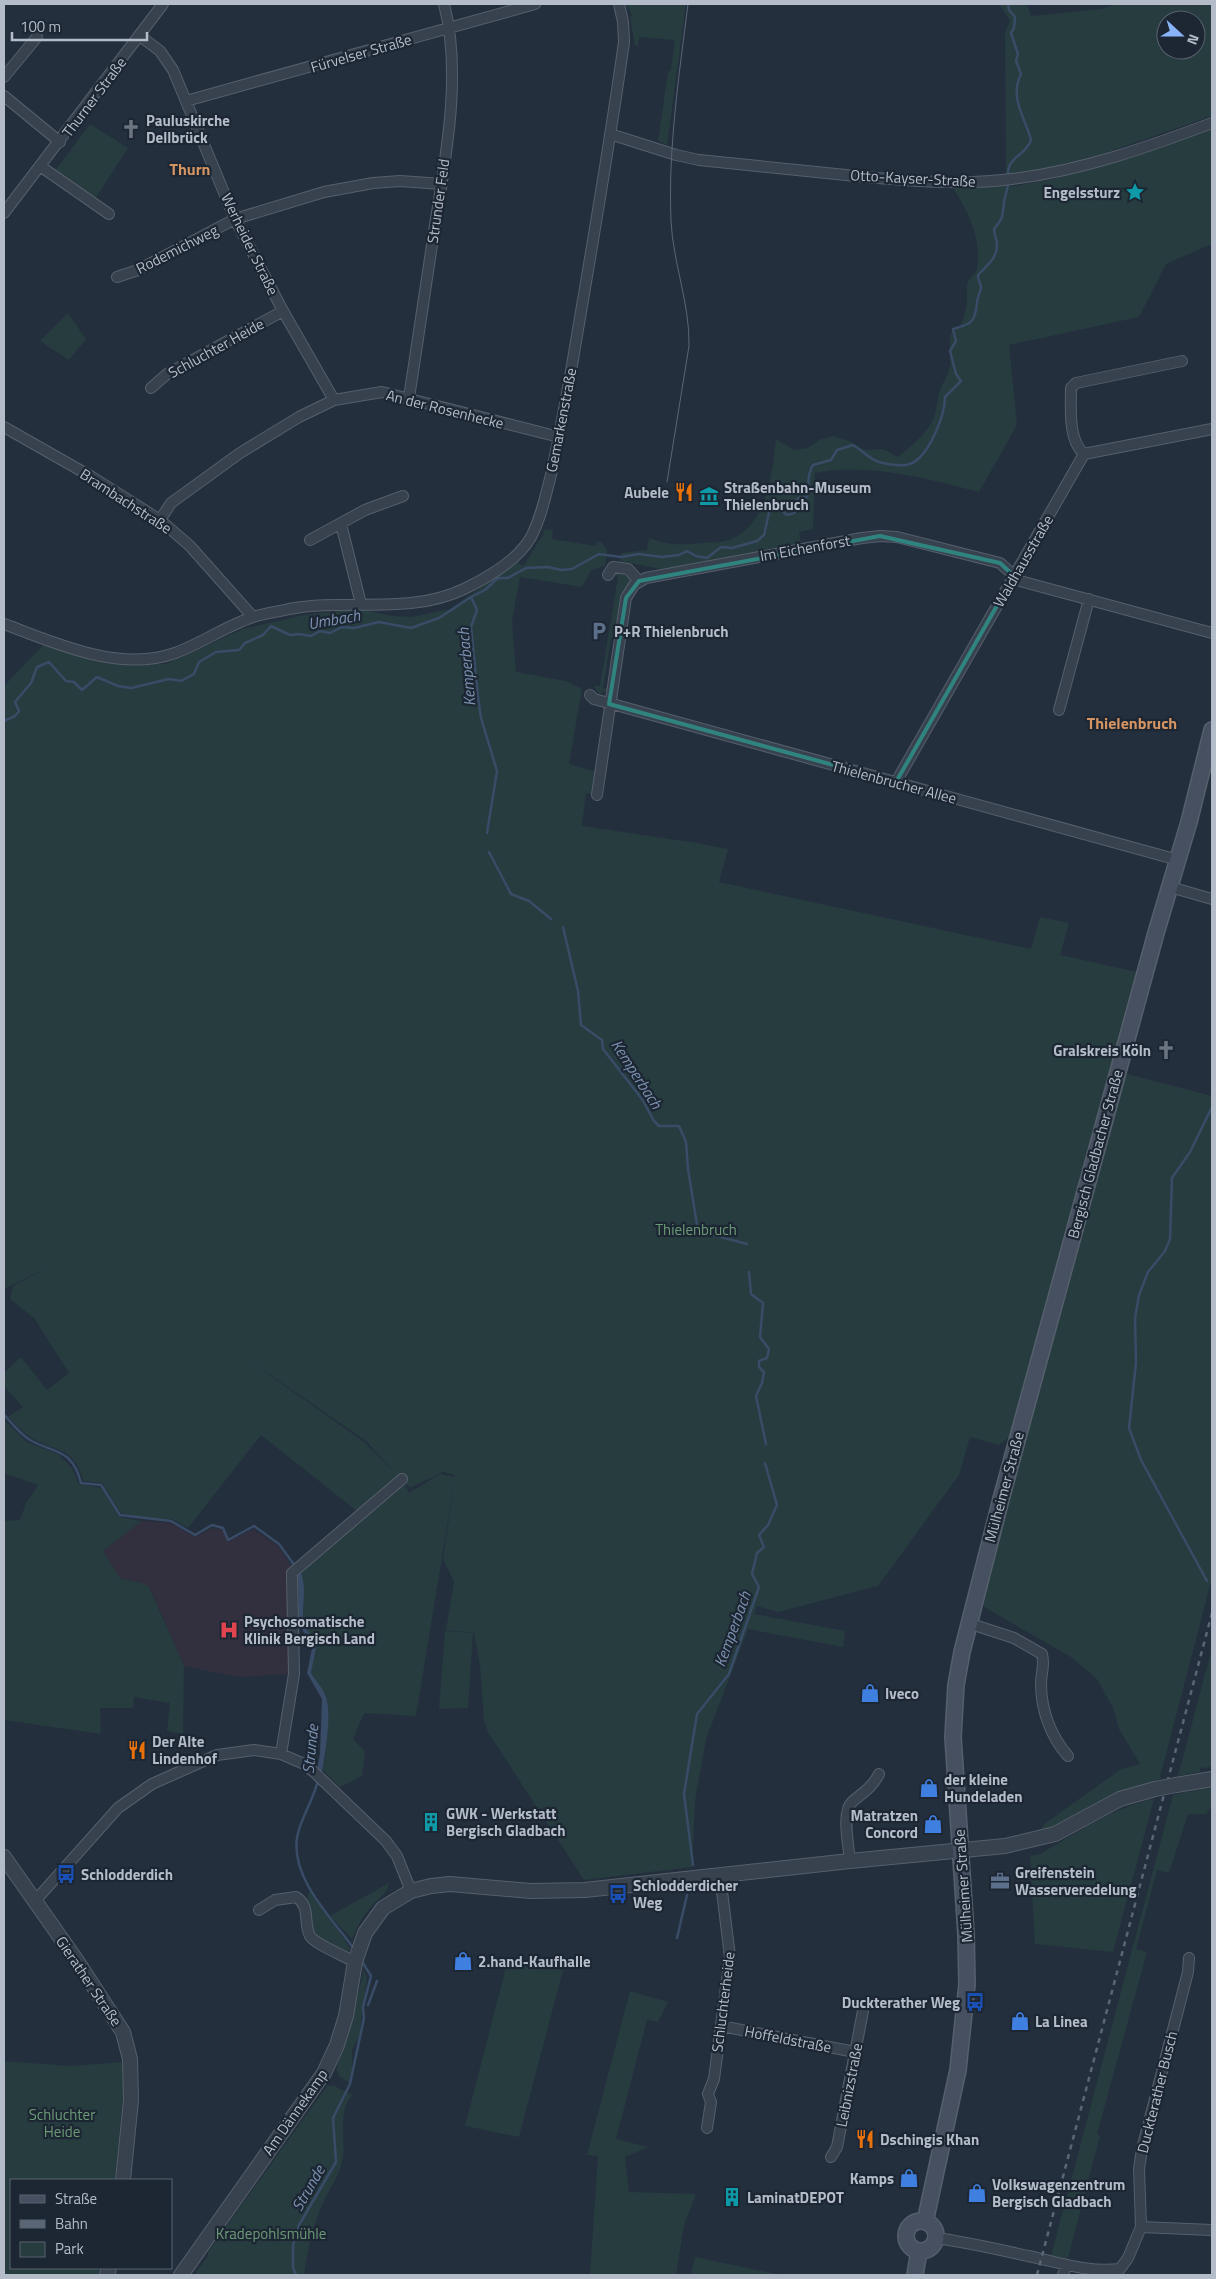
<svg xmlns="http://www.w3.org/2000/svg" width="1216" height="2279" viewBox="0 0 1216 2279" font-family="'Titillium Web',sans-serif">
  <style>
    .medical { fill: #32303f }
    .green { fill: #263c3f; fill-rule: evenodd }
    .water { fill: #394c67 }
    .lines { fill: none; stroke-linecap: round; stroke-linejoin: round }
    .stream { stroke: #394c67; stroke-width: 2.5 }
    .minor-casing { stroke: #565f6c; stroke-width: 12 }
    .tertiary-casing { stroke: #565f6c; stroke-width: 16 }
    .secondary-casing { stroke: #565f6c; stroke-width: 18 }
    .minor { stroke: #38414e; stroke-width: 10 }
    .tertiary { stroke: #38414e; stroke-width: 14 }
    .secondary { stroke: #465061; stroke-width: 15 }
    .tram { stroke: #5a6575; stroke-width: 1 }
    .rail { stroke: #5a6575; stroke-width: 2.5; stroke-dasharray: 5 5; stroke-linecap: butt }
    .tertiary-bridge-casing { stroke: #565f6c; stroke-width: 16; stroke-linecap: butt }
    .tertiary-bridge { stroke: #38414e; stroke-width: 14 }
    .marked { fill: none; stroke: #308480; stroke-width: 4; stroke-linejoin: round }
    .labels { text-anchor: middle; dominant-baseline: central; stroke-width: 4.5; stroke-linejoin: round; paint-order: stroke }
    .street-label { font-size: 15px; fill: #b4bcc9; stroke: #1d2633 }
    .poi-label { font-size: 15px; font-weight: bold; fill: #b4bcc9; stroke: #1d2633; text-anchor: start }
    .park-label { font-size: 15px; fill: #6b9a76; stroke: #1d2633 }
    .neighbourhood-label { font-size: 16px; font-weight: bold; fill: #d59563; stroke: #1d2633 }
    .water-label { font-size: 16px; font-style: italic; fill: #7c92b1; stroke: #1d2633 }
  </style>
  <rect width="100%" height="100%" fill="#242f3e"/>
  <path class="medical" d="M142 1521 171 1523 195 1537 212 1528 223 1530 227 1542 253 1529 278 1546 292 1567 287 1574 291 1674 238 1677 184 1666 152 1593 142 1583 120 1578 102 1551Z"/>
  <path class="green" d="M626 4H686L667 145 658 141 668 72 671 69 675 40 639 37 638 46 635 45 630 17 632 15Z
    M999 4H1027L1031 16 1102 9 1116 4H1212V116L1097 156 1068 164 1006 176 1005 33 1010 21ZM1166 20H1196V50H1166Z
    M90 124 128 148 95 199 55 171Z
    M1212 129V244L1166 264 1139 317 1009 345 1017 425 979 492C930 479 866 462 815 473L813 529 799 532 801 544 696 565 661 569 620 561 621 553 647 550 649 538C672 546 678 545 702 543 709 542 718 543 725 541 767 530 772 474 776 439L794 450 808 448 819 440 833 436 849 441 865 450 883 449 898 457C910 447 928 433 934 417 937 408 937 397 941 388 944 380 949 374 950 366 952 355 944 328 960 326 969 307 966 304 967 285 968 277 976 275 977 269 982 238 968 212 953 188L1014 186 1053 179Z
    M68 313 86 339 69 360 40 341Z
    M545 529 553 530 552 539 596 546 597 541 602 543 607 550 605 566 591 570 582 587 520 577 512 621 516 672 566 681 582 689 569 764 597 772 594 795 586 793 582 826 697 843 728 849 719 882 1031 949 1040 917 1069 923 1060 955 1137 972 1009 1437 999 1445 970 1437 959 1475 878 1586 778 1612 757 1606 754 1614 845 1631 843 1647 748 1629 706 1739 695 1801 692 1867 584 1880 488 1732 484 1720 480 1666 474 1633 446 1630 454 1582 443 1559 455 1478 416 1716 364 1713 353 1739 365 1751 362 1776 340 1787 323 1770C326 1753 331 1712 326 1696 322 1688 316 1681 311 1673L317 1643C314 1638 308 1632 305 1627 303 1622 301 1581 300 1571L404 1483 409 1493 440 1474 455 1477V1475L443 1472 410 1488 399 1477 358 1512 261 1435 188 1528 172 1519 143 1518 121 1513 102 1483 83 1481C74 1444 53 1453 29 1436 21 1431 15 1423 8 1417L23 1407 4 1386V1373L21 1357 47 1390 69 1373 34 1318 10 1299 13 1286 47 1268 4 1289V686L44 644 84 658 115 664H166L243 629 304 615 347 610H365L393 616 411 617 450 609 517 562 523 566 543 535ZM240 1354 366 1441 395 1473 364 1442Z
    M626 571 632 581 626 590 623 591 615 629 617 633 616 636 611 638 603 689 608 687 607 691 599 694 594 686H600L618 577 611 576 613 573Z
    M1124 1073 1212 1096V1578L1160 1777 1161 1779 1115 1793 1052 1827 1040 1830 1044 1824 1121 1769 1140 1764 1119 1729 1113 1708 1097 1679 1071 1657 984 1607 989 1560Z
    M4 1420 27 1442 58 1454 72 1468 79 1484 101 1488 120 1517 142 1521 103 1551 120 1578 142 1583 149 1587 184 1666 183 1734 167 1731 170 1703 134 1697 133 1708H100L101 1734 4 1720V1521L20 1520 26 1503 38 1485 4 1473Z
    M445 1631 473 1633 468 1708 439 1709Z
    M1212 1648V1767L1200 1768V1772L1178 1776Z
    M1212 1787V1806L1206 1814H1188L1169 1873 1157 1870 1136 1949 1147 1952 1097 2134 1100 2136 1068 2258 1063 2261 1050 2260 1173 1795Z
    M1154 1799 1113 1952 1035 1944 1030 1856 1040 1854C1077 1833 1112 1808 1154 1799Z
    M389 1883C386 1896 378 1898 370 1908 363 1917 356 1928 352 1939L330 1916Z
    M310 1890 350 1948 348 1953 314 1934 307 1898Z
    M509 1956 563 1970 519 2137 465 2126Z
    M364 1969 367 1979 359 2037 352 2049V2078L350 2083 340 2077 337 2072V2065L349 2034Z
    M630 1991 668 2002 658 2022 647 2020 616 2139 648 2147 625 2157 629 2192 696 2194 684 2225 676 2275H590L598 2156 587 2155Z
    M4 2061 70 2066 123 2062 124 2083 115 2180H11V2268H100L99 2275H4Z
    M327 2086H335L352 2095C336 2115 347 2139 342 2162 339 2176 330 2188 324 2201 313 2224 308 2250 304 2275H194L208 2256V2252Z
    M695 2257 781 2275H691Z"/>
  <path class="water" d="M300 1571C309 1589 299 1614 305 1627 308 1632 314 1637 317 1643L311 1673C316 1681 323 1688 326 1697 333 1717 323 1764 320 1786L315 1781 320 1754 322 1699 307 1673 313 1644 303 1631 299 1621 298 1576 296 1574Z"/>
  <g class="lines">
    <path class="stream" d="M1008 178C1005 157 1025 157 1031 140 1025 117 1009 98 1021 74L1016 61 1018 54 1011 33 1014 28 1015 17 1009 10 1008 4
      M4 721 15 716 19 711 15 702 31 683 37 667 49 662 66 681 74 682 82 690 97 677 118 686 131 688 169 679 181 681 194 674 199 662 216 652 239 650 245 643 263 635 271 626 290 635 299 634 311 636 320 631 330 633 342 627 354 628 379 622 411 628 439 618 471 597
      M487 833 497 771 481 718 478 697 471 627 477 610 471 597 485 590 498 578H508L526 568 548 567 561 570 572 569 599 554 621 557 639 554 662 557 679 555 687 551 696 556 707 558 721 547 732 548 757 541 764 535 770 508 777 507 787 515 794 513 798 508 796 501 799 498 807 497C810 485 806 476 813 465L831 460 837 450 853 445C862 450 869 459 879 462 887 464 901 467 910 464 929 457 945 415 945 397L961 381 956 374 950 351 956 341 953 329C972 324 975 322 977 303 977 297 981 292 981 287 980 282 978 280 978 275 986 266 997 259 997 245 997 240 994 234 994 229 1004 217 1002 217 1004 203 1004 196 1008 191 1008 183
      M489 852 511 894 529 901 551 919
      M563 927 578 991 581 1025 602 1040 603 1049 642 1099 654 1121 659 1126H679L686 1142 688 1169 698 1231 747 1244
      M749 1272 751 1294 763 1303 760 1337 769 1349 767 1358 759 1361V1367L764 1372 762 1383 756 1396 766 1444
      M4 1415C12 1423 20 1434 30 1440 55 1454 72 1448 81 1483L101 1485 120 1515 171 1521 195 1535 212 1525 223 1528 228 1540 254 1526 279 1544 295 1566
      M1207 1581 1141 1460 1129 1428 1136 1363 1135 1318 1139 1295 1148 1272 1165 1251 1170 1239 1172 1178 1190 1152 1212 1107
      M318 1780C314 1800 300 1818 297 1838 291 1879 332 1918 354 1949
      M693 1865 684 1794 697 1714 729 1674 759 1587 752 1574 757 1553 764 1547 759 1535 768 1525 777 1505 765 1463
      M677 1938 687 1895
      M368 2005 377 1981
      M296 2275 293 2268V2245L299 2225 336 2162 333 2118 350 2084 364 2018 363 2007 371 1976 361 1960"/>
    <g class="minor-casing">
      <path id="minor" d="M140 36 160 51 173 70 235 219 283 311 334 400
        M4 77 37 37
        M4 96 60 142
        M186 101 535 4
        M610 134 676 155 699 160C748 165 797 170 846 175 901 180 958 186 1012 179 1081 171 1148 147 1212 123
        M40 166 109 214
        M4 213 163 4
        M117 277 138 270 235 219 324 192 373 183 400 181 442 184
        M151 388 167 374 283 311
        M409 398C418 340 426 283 435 225 446 156 462 73 444 4
        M4 427 92 477 160 520 190 546 253 617
        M1084 454C1068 440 1071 409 1071 388L1076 383 1182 361
        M160 520 171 503 240 453 299 417 334 400 382 392 559 437
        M341 524 361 604
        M310 540 365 510 403 496
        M608 575 613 567 628 569 639 581
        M4 624C56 643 119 673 175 653 202 643 226 626 253 617 264 613 278 612 289 609 347 598 410 615 464 589 487 578 518 560 531 537 542 516 546 493 552 471 559 436 566 401 572 365 590 258 609 150 624 42L623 22 619 4
        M590 695 594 699 1178 860
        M1059 710 1089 599
        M896 782 1084 454 1212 429
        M597 795 626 598 634 585 646 578 862 538 880 536 897 537 1000 563 1020 581 1212 633
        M1170 887 1212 899
        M968 1623 1014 1638 1042 1654C1045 1667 1041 1672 1041 1684 1041 1710 1051 1737 1068 1756
        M281 1754 294 1674 292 1573 402 1479
        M850 1861C849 1847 841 1812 852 1802 862 1793 872 1788 879 1774
        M35 1901 118 1808 152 1784 217 1755 254 1750 281 1754 304 1764 314 1772 386 1841 397 1856 411 1891
        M259 1910 275 1900 296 1897C311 1906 303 1923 310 1936 315 1944 346 1957 355 1962
        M721 2026 855 2052
        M707 2128 711 2102 708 2094 714 2079 730 1957 720 1875
        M831 2157 837 2147 863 2011
        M1141 2227 1139 2169 1142 2149 1188 1972 1189 1958
        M936 2238C966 2242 997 2249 1028 2256 1058 2262 1088 2273 1120 2269L1128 2258 1141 2227 1212 2230
        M1063 2275 1066 2265"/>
    </g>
    <g class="tertiary-casing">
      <path id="tertiary" d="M1176 1785 1212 1779
        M4 1857 77 1961 123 2032 130 2059 131 2100 123 2180
        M107 2275 109 2268
        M181 2275 324 2073 337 2045 346 2016 355 1962 365 1933 383 1908 411 1891 431 1886 450 1884 531 1891 585 1890 850 1861 1005 1846 1055 1834 1120 1799 1155 1789"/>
    </g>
    <g class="secondary-casing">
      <path id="secondary" d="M906 2236a15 15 0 1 1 30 0a15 15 0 1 1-30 0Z
        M925 2222 958 2070 967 1984 966 1934 953 1737 956 1685 962 1652 1001 1499 1156 933 1189 822 1212 730
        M915 2275 919 2251"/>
    </g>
    <use href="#minor" class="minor"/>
    <use href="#tertiary" class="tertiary"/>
    <use href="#secondary" class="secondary"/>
    <path class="tram" d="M667 482 689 346C690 304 673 263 671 221 668 148 679 76 688 4"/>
    <path class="rail" d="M1037 2275 1212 1613"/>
    <g class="tertiary-bridge-casing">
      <path id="tertiary-bridge" d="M1155 1789 1176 1785"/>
    </g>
    <use href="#tertiary-bridge" class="tertiary-bridge"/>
  </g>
  <path class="marked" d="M880 536 1000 563 1014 576 896 782 609 704 626 598 639 581Z"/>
  <defs>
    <g id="church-bare" transform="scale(1.5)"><path d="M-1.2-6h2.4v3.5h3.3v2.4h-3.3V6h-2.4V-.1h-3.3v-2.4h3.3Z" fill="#6b7280" stroke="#1d2633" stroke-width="2.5" paint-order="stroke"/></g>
    <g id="sight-bare" transform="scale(1.5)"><path d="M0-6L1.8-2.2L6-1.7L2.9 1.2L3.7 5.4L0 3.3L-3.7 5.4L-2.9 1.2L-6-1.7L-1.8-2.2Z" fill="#0f9aa8" stroke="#1d2633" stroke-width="2.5" paint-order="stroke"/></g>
    <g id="restaurant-bare" transform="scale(1.5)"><path d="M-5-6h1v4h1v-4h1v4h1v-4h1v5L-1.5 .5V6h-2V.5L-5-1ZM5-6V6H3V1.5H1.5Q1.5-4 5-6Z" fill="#e8710a" stroke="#1d2633" stroke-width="2.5" paint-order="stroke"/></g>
    <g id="museum-bare" transform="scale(1.5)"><path d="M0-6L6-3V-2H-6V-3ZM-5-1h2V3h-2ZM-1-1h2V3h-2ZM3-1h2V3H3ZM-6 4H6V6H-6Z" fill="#0f9aa8" stroke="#1d2633" stroke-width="2.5" paint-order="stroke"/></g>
    <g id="parking-bare" transform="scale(1.5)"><path d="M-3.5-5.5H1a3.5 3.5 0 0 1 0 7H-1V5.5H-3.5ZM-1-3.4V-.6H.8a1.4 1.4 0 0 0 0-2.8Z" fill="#5c6f8a" stroke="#1d2633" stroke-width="2.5" paint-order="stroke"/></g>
    <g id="hospital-bare" transform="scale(1.5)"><path d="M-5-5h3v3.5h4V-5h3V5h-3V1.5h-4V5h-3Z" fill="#e0444e" stroke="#1d2633" stroke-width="2.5" paint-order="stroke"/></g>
    <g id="shop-bare" transform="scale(1.5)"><path d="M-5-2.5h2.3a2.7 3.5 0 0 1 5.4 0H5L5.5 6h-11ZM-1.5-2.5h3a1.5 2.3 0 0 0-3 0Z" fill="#3f7fe0" stroke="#1d2633" stroke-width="2.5" paint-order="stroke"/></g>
    <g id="building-bare" transform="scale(1.5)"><path d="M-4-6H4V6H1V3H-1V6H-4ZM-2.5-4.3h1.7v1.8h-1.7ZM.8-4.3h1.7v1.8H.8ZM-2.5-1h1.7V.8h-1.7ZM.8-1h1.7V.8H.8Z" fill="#0f9aa8" stroke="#1d2633" stroke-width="2.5" paint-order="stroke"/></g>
    <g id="bus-bare" transform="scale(1.5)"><path d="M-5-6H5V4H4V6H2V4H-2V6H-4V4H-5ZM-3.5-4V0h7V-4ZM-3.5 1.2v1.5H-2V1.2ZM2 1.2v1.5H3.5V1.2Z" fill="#1a4fb4" stroke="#1d2633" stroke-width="2.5" paint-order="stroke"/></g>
    <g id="office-bare" transform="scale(1.5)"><path d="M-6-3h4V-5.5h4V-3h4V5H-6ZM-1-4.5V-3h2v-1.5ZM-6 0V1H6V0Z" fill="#5c6f8a" stroke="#1d2633" stroke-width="2.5" paint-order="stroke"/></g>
  </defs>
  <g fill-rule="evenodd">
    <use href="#church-bare" x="131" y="129"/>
    <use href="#sight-bare" x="1135" y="192"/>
    <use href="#restaurant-bare" x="684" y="492"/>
    <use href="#museum-bare" x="709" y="496"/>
    <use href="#parking-bare" x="599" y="631"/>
    <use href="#church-bare" x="1166" y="1050"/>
    <use href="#hospital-bare" x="229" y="1630"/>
    <use href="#shop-bare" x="870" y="1693"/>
    <use href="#restaurant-bare" x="137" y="1750"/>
    <use href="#shop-bare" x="929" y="1788"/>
    <use href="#building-bare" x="431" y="1822"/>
    <use href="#shop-bare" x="933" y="1824"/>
    <use href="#bus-bare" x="66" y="1874"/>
    <use href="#office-bare" x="1000" y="1881"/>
    <use href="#bus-bare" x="618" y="1894"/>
    <use href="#shop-bare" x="463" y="1961"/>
    <use href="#bus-bare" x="975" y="2002"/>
    <use href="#shop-bare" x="1020" y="2021"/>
    <use href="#restaurant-bare" x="865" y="2139"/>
    <use href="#shop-bare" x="909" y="2178"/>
    <use href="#shop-bare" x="977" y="2193"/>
    <use href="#building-bare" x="732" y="2197"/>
  </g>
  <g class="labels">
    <g class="street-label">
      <text transform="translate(361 53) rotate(-16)">Fürvelser Straße</text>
      <text transform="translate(94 97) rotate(-53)">Thurner Straße</text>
      <text transform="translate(913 178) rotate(3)">Otto-Kayser-Straße</text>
      <text transform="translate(438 201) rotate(-82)">Strunder Feld</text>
      <text transform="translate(250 244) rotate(64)">Werheider Straße</text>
      <text transform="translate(177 249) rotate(-27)">Rodemichweg</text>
      <text transform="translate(216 348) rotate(-29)">Schluchter Heide</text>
      <text transform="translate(445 409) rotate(14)">An der Rosenhecke</text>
      <text transform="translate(561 420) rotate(-79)">Gemarkenstraße</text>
      <text transform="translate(126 501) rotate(33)">Brambachstraße</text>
      <text transform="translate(805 548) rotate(-10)">Im Eichenforst</text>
      <text transform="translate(1023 561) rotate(-60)">Waldhausstraße</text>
      <text transform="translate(894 782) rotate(15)">Thielenbrucher Allee</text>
      <text transform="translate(1095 1154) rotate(-75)">Bergisch Gladbacher Straße</text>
      <text transform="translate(1004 1487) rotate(-75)">Mülheimer Straße</text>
      <text transform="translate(963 1886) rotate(-94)">Mülheimer Straße</text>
      <text transform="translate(89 1981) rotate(56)">Gierather Straße</text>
      <text transform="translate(723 2002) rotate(-83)">Schluchterheide</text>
      <text transform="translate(788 2039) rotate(11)">Hoffeldstraße</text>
      <text transform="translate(849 2085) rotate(-79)">Leibnizstraße</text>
      <text transform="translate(1157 2092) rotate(-76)">Duckterather Busch</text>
      <text transform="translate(295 2112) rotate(-55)">Am Dännekamp</text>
    </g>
    <g class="poi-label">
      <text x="146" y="120">Pauluskirche<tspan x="146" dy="17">Dellbrück</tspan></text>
      <text x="1120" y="192" text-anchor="end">Engelssturz</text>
      <text x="724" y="487">Straßenbahn-Museum<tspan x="724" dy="17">Thielenbruch</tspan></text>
      <text x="669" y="492" text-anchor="end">Aubele</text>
      <text x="614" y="631">P+R Thielenbruch</text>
      <text x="1151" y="1050" text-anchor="end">Gralskreis Köln</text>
      <text x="244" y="1621">Psychosomatische<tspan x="244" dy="17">Klinik Bergisch Land</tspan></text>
      <text x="885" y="1693">Iveco</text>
      <text x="152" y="1741">Der Alte<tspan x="152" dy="17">Lindenhof</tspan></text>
      <text x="944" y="1779">der kleine<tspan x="944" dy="17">Hundeladen</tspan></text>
      <text x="446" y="1813">GWK - Werkstatt<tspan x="446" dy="17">Bergisch Gladbach</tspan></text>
      <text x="918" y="1815" text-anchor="end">Matratzen<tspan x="918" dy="17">Concord</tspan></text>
      <text x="1015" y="1872">Greifenstein<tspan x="1015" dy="17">Wasserveredelung</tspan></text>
      <text x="81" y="1874">Schlodderdich</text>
      <text x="633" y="1885">Schlodderdicher<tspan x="633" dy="17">Weg</tspan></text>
      <text x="478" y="1961">2.hand-Kaufhalle</text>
      <text x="960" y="2002" text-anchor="end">Duckterather Weg</text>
      <text x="1035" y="2021">La Linea</text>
      <text x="880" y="2139">Dschingis Khan</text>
      <text x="894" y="2178" text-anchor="end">Kamps</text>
      <text x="992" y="2184">Volkswagenzentrum<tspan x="992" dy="17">Bergisch Gladbach</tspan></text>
      <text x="747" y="2197">LaminatDEPOT</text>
    </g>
    <g class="park-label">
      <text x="696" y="1229">Thielenbruch</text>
      <text x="62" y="2114">Schluchter<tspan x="62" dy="17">Heide</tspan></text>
      <text x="271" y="2233">Kradepohlsmühle</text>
    </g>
    <g class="neighbourhood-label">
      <text x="190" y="169">Thurn</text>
      <text x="1132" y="723">Thielenbruch</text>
    </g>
    <g class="water-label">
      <text transform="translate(334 619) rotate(-10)">Umbach</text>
      <text transform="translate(466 667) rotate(-95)">Kemperbach</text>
      <text transform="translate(637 1074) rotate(57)">Kemperbach</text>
      <text transform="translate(732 1629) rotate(-70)">Kemperbach</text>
      <text transform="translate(310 1749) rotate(-84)">Strunde</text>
      <text transform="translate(308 2188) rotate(-60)">Strunde</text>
    </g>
  </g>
  <rect width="1216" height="2279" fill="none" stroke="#b4bcc9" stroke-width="10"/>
  <rect x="10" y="2179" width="162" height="90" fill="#1d2633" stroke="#59626f"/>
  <rect x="20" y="2195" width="25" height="8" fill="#465061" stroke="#59626f"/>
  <text x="55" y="2204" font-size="15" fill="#b4bcc9">Straße</text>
  <rect x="20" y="2220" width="25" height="8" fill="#5a6575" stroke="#59626f"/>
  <text x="55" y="2229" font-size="15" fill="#b4bcc9">Bahn</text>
  <rect x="20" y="2242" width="25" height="15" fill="#263c3f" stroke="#59626f"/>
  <text x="55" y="2254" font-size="15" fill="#b4bcc9">Park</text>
  <g transform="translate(1181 35) rotate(111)"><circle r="24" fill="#1d2633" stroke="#59626f"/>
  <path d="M0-4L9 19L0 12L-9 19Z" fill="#8ab4f8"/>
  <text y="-8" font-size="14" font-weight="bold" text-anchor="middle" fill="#b4bcc9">N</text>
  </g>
  <path d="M12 32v8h135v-8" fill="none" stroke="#b4bcc9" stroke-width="2.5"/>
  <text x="20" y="32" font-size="15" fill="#b4bcc9" stroke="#1d2633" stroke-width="4" paint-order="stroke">100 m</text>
</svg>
